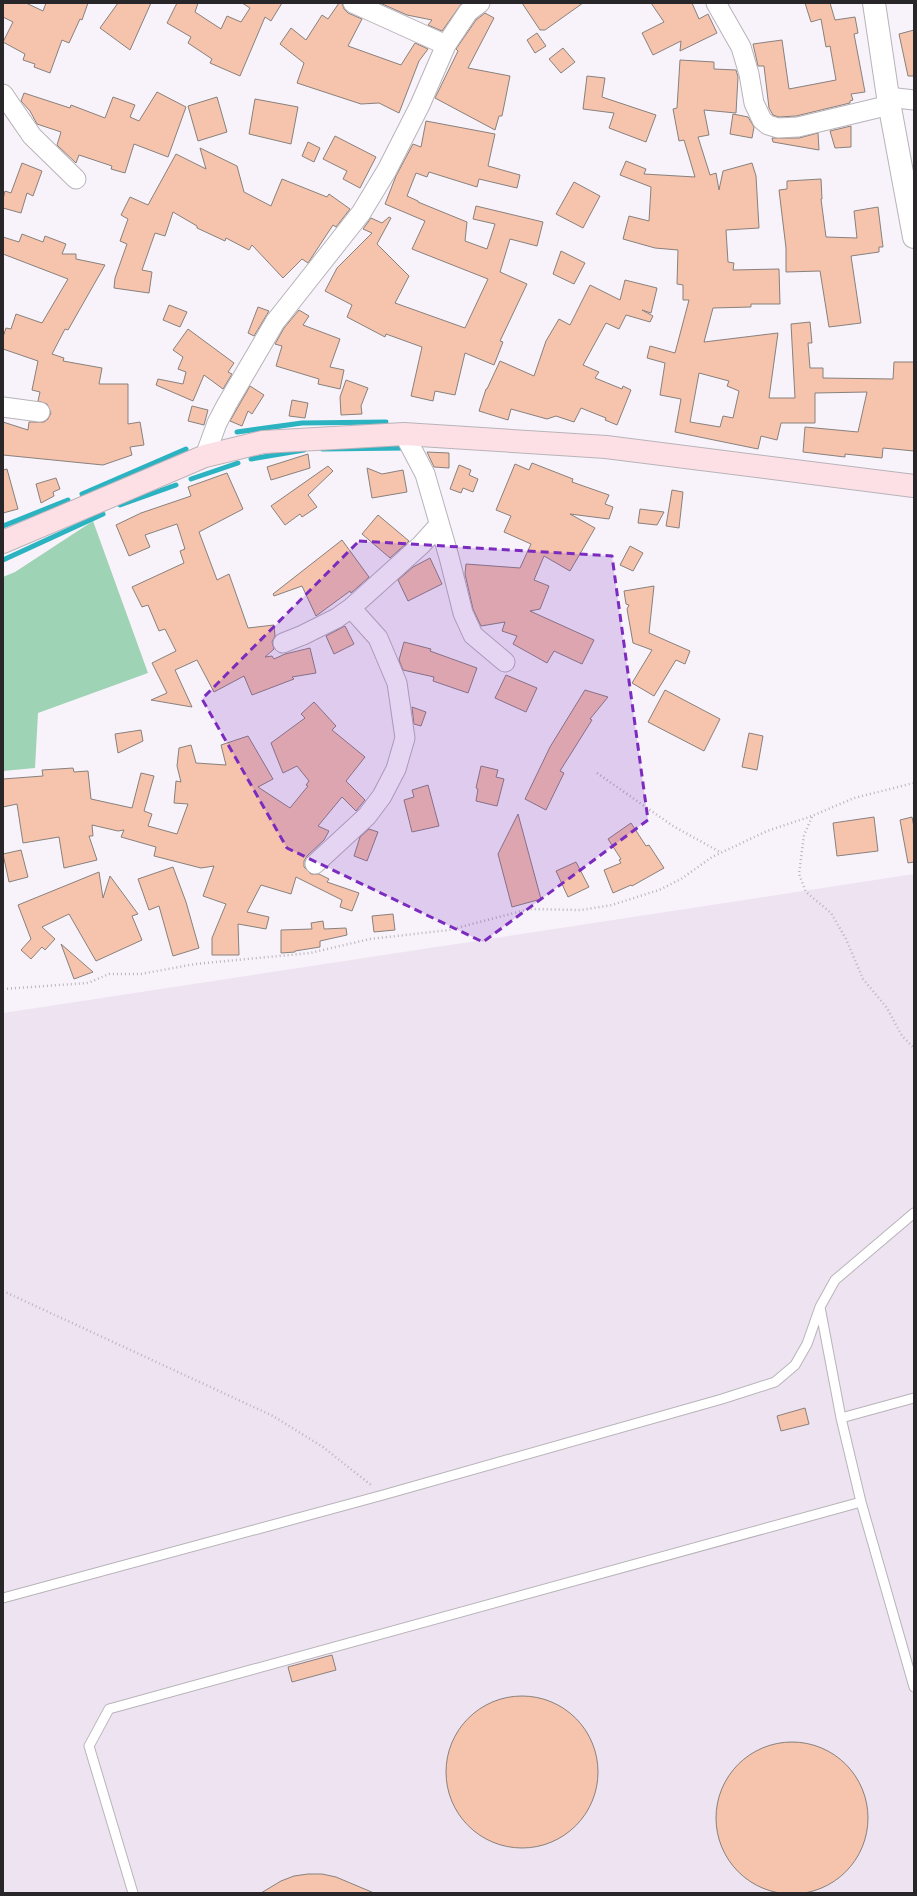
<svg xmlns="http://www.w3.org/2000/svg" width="917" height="1896" viewBox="0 0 917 1896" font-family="Inter,sans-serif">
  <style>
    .built { fill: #eee4f1 }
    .green { fill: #9fd3b5 }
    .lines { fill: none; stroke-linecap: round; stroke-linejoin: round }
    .stream { stroke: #2cb3c1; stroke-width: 5 }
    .building { fill: #f6c3ac; stroke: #88817d; fill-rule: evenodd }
    .service-casing { stroke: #b8b3b9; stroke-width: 11 }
    .minor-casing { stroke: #b8b3b9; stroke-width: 21 }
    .tertiary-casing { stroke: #b8b3b9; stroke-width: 24 }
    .secondary-casing { stroke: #b8b3b9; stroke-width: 24 }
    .path { stroke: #b8b4ba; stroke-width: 2.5; stroke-dasharray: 1 3; stroke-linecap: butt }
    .service { stroke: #fff; stroke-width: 9 }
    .minor { stroke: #fff; stroke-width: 19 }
    .tertiary { stroke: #fff; stroke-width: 22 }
    .secondary { stroke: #fde0e6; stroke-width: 22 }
    .marked { fill: #7b2cbf; fill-opacity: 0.2; stroke: #7b2cbf; stroke-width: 3; stroke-dasharray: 8 5; stroke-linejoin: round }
  </style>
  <rect width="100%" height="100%" fill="#f8f3fa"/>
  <path class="built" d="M914 874V1893H3V1013Z"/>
  <path class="green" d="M93 521 148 673 38 713 35 768 3 771V577L15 572Z"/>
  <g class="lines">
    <path class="stream" d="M237 432 302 423 386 422
      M322 449 406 448
      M251 459 304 450
      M191 479 238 463
      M82 494 186 449
      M120 505 176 485
      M3 526 68 500
      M3 560 103 514"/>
  </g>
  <path class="building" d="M3 3H26L43 11 46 3H88L82 20 80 19 69 43 62 40 50 73 34 67 35 64 23 60 25 54 3 42 13 22 3 17Z
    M118 3H151L130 50 100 28Z
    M177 3H198L195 12 221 29 227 16 241 22 250 8 242 3H282L271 21 265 17 240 76 210 63 212 59 188 43 191 37 167 23Z
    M339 3H342L344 9 348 13 362 19 348 46 401 65 415 43 428 49 419 61 399 113 379 103 361 104 297 83 304 63 280 44 291 28 306 40 322 15 328 19Z
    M380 3H462L442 31 428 25 432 20 407 15Z
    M522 3H583L545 30H540Z
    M651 3H692L699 19 708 14 717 33 680 51 681 41 653 55 642 33 664 22Z
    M805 3H830L835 20 855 17 858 33 854 34 865 92 851 94 853 100 850 101V103L796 116 779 117 773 115 769 108 764 66H758L753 44 782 40 789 89 836 80 830 46 826 47 821 19 811 22Z
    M485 13 494 18 468 68 510 76 502 116H499L495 130 435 98 458 51 456 49 476 20Z
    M914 30V76H908L899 34Z
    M537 33 546 46 535 53 527 40Z
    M563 48 575 62 561 73 549 59Z
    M680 60 714 62V69L736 70 738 77 736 113 704 110 709 135 698 137 710 175 716 173 719 190 723 171 752 163 756 176 759 228 726 230 728 262 734 263 733 270 779 269 780 304H751V307L713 308 704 342 778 333 769 398H795L791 324 810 322 812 343H808L810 368H823V378L893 379 894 362H914V451L883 448 882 458 845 454V457L803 452 805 427 858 432 867 392 815 393V423H781L777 440 761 436 758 449 675 432 681 399 660 395 665 363 647 358 650 346 675 353 689 300H683V285L677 284 678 250 655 248 623 239 629 216 649 221 651 187 620 175 626 161 646 169 644 174 695 177 684 140 679 141 673 109 677 108ZM699 373 729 381 727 386 739 391 733 418 723 416 720 427 690 422Z
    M587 76 605 78 602 97 656 115 646 142 609 128 614 113 583 109Z
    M157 92 186 107 168 157 134 144 125 173 111 169 112 166 79 155 76 163 57 145 61 132 37 124 30 111 21 101 24 93 70 108 71 105 105 118 113 97 135 105 130 117 139 121Z
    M217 97 227 132 198 141 188 106Z
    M255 99 298 107 291 144 249 134Z
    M733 114 748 117 754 127 752 138 730 134Z
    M426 121 495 134 488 166 520 175 517 188 479 179 477 187 429 172 427 177 416 173 407 196 418 201V202L467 222 465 241 487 249 495 224 473 219 476 206 543 222 537 246 510 239 500 272 527 284 500 341 503 342 494 365 465 353 455 395 435 391 433 401 411 396 422 347 386 334 385 337 347 317 352 305 325 291 337 268 372 233 363 229 371 218 382 223 389 217 391 218 377 244 409 276 395 303 465 328 488 279 412 249 425 221 385 204 396 176 413 144 421 147Z
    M851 126V147L835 148 830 131Z
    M818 133 819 150 773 142 772 138H799Z
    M335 136 376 157 360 188 343 179 347 171 323 159Z
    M308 142 320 148 314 162 302 156Z
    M200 148 237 166 244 192 271 206 282 179 327 197 329 194 350 209 336 227 333 225 308 263 302 259 283 278 252 245 249 250 226 238 225 241 197 228V226L173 212 165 236 155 233 142 270 152 272 149 293 114 288 115 278 127 244 120 241 128 219 121 215 130 197 148 205 176 154 206 169Z
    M22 163 42 171 33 196 27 193 21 213 3 208V199L5 191 11 193Z
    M821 179 822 199H821L826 237 857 238 854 211 878 207 883 247H879V252L851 256 861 323 829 327 820 271 786 272V248L779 190 787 189V181Z
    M574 182 600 196 583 228 556 214Z
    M22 234 43 242 45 236 66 244 62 254H76V259L105 265 68 330 65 329 52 354 64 358 63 361 102 368 99 384H128V424L140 422 144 445 130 447 132 455 103 465 3 455V422L28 430 29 422H44L48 419 51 413 47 404 38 401 40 392 32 390 38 361 3 349V337L6 328 11 329 16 314 42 323 68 279 3 254V237L19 242Z
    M561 251 585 263 574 284 553 274Z
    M625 280 657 288 651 313 642 310 653 316 650 322 626 315 619 329 606 323 583 365 599 372 595 378 622 389 623 386 631 390 617 425 605 420 606 418 581 408 574 422 556 416 547 419 511 409 508 420 479 411 486 389H487L500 361 534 376 546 341 559 319 570 325 590 285 620 300Z
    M169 305 187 312 180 327 163 320Z
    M258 307 269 311 254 336 248 333Z
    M299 310 309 316 303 325 340 339 330 367 344 370 340 389 318 384 319 379 276 366 282 346 275 344 284 328Z
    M188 329 234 363 228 372 232 374 223 389 204 375 193 401 156 385 158 379 183 384 186 372 178 369 183 357 173 350Z
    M346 380 368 388 361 406 362 414 341 415 340 397Z
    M250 386 264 395 252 414 248 411 242 426 230 421Z
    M292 400 308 403 305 418 289 416Z
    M192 406 208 410 204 425 188 421Z
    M427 452 449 453V468L434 467Z
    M308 454 310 468 271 480 267 467Z
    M532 463 573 479 572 482 609 495 605 504 613 507 609 519 570 514 595 528 570 571 544 556 534 580 549 586 540 609 530 611 594 640 582 664 554 651 547 663 513 644 517 636 502 631 505 622 481 626 473 609 465 574 466 564 520 568 531 544 504 532 511 516 496 510 515 464 529 470Z
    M459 465 471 470 469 475 478 479 473 492 463 488 461 493 450 489Z
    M328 466 333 471 308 495 317 507 302 517 300 514 285 525 271 506Z
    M367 468 382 474 403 470 407 492 372 498Z
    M7 469 18 509 3 513V470Z
    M227 473 243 509 199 532 217 580 229 574 248 628 274 625 275 636 272 642 274 649 265 657 272 656 274 659 285 654 310 648 316 673 292 677 294 679 252 695 244 676 214 692 197 660 175 670 192 707 151 700 167 693 152 663 176 651 165 629 159 631 148 605 142 607 132 587 184 563 180 551 185 549 177 524 145 535 150 547 129 556 116 525 141 513 191 496 188 487Z
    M56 478 60 489 53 492 54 496 41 503 36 484Z
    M672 490 683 492 679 528 666 526Z
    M640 509 664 512 657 525 638 523Z
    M378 515 409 541 390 558 362 534Z
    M342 540 369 577 351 593 350 591 316 616 302 586 274 596 273 594Z
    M630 546 643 553 633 571 620 565Z
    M430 558 442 584 408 601 398 580 413 567Z
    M654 586 649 633 690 651 685 664 676 660 654 696 632 683 652 650 633 643 627 609 629 605 626 604 624 591Z
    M345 626 354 644 334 654 326 636Z
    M404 642 431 649 430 651 477 668 468 693 433 681 434 677 403 670 399 660Z
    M506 675 537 688 526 712 495 698Z
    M585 690 608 697 590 719 592 720 560 771 564 773 546 810 525 799 550 747Z
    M665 690 720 719 704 751 648 722Z
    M314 702 336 726 332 730 365 757 346 781 365 800 356 811 342 797 318 826 329 831 324 840 307 856 304 861V867L311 874H319L329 879 327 882 359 893 352 911 340 907 342 900 296 877 291 894 261 885 247 912 269 917 266 929 238 924 239 955H212V938L226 904 203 896 214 866 201 868 154 856 156 847 121 837 124 830 118 831 92 825 93 836H89L97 860 64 868 59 837 23 843 17 804 3 807V779L43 776 42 770 73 768 74 772 88 771 91 799 132 808 141 773 154 776 144 811 152 814 148 826 177 834 188 804 174 803 176 781 181 782 177 766 179 748 191 745 196 763 226 765 221 745 248 736 273 779 258 787 290 808 308 786 306 785 309 781 297 766 283 773 271 743 305 718 301 714Z
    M412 707 426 712 421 726 414 724Z
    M141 730 143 741 118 753 115 734Z
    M749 733 763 736 757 770 742 767Z
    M481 766 498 770 496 777 504 779 497 806 476 801 478 789 476 788Z
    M428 785 439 826 412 832 404 800 414 797 412 790Z
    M518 814 541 899 512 907 498 854Z
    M874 817 878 851 837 856 833 823Z
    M912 817 914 827V862L908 863 900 820Z
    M631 823 646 846 649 845 664 868 632 886 631 885 613 893 604 870 621 863 619 860 621 859 608 839Z
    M369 829 378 832 367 861 354 856 360 837Z
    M21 850 28 877 9 882 3 854Z
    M576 862 589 887 568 897 556 871Z
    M173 867 186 902 199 948 173 956 159 906 149 910 138 879Z
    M99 872 103 898 110 876 138 914 132 916 142 940 96 961 69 914 42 927 55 939 45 950 42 947 31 959 21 950 31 939 18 905Z
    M393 914 395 930 374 932 372 916Z
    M323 921 324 929 346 928 347 935 320 941V947L295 951V952L281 953V930L312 929 311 923Z
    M61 944 93 972 74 979Z
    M805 1408 809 1424 781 1431 777 1416Z
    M332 1655 336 1670 292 1682 288 1667Z
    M446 1772a76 76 0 1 1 152 0a76 76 0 1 1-152 0Z
    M716 1818a76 76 0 1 1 152 0a76 76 0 1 1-152 0Z
    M308 1874H322L336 1877 374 1893H261L281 1881 294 1876Z"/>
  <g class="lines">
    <g class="service-casing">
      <path id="service" d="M820 1307 841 1418 861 1502
        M841 1418 914 1398
        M3 1598 383 1495 722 1399 775 1382 795 1365 807 1344 820 1307 835 1280 914 1213
        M133 1893 89 1746 109 1709 861 1502 914 1687"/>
    </g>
    <g class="minor-casing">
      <path id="minor" d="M353 3 446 45
        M716 3 741 47 749 74 754 103 762 120 768 125 778 128 798 127 890 105
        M3 94 32 136 76 179
        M888 97 914 100
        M3 407 40 412
        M404 434 425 474 449 557 463 613 473 635 505 662
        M205 456 217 423 227 404 275 322 361 213 387 170 420 105 446 45 468 12 480 3
        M283 643 303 635 337 618 351 608 421 545 439 525
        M315 864 367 816 382 796 396 769 405 738 397 683 378 638 351 608"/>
    </g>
    <g class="tertiary-casing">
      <path id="tertiary" d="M874 3 888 97 914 237"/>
    </g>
    <g class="secondary-casing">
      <path id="secondary" d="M3 542 205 456 263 442 404 434 606 447 914 486"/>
    </g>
    <path class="path" d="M597 773 673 826 720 852
      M812 817 804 835 799 874 806 892 831 913 846 939 863 979 887 1008 902 1036 914 1048
      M3 989 88 983 109 974H141L195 964 310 953 370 939 449 930 529 909 581 910 612 905 659 890 681 879 712 857 767 831 812 816 854 798 914 783
      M3 1291 273 1416 323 1447 371 1485"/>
    <use href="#service" class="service"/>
    <use href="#minor" class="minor"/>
    <use href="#tertiary" class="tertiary"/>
    <use href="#secondary" class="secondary"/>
  </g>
  <path class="marked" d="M359 541 612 556 648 820 483 942 287 848 202 699Z"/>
  <rect width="917" height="1896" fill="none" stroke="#282629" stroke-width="8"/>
</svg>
